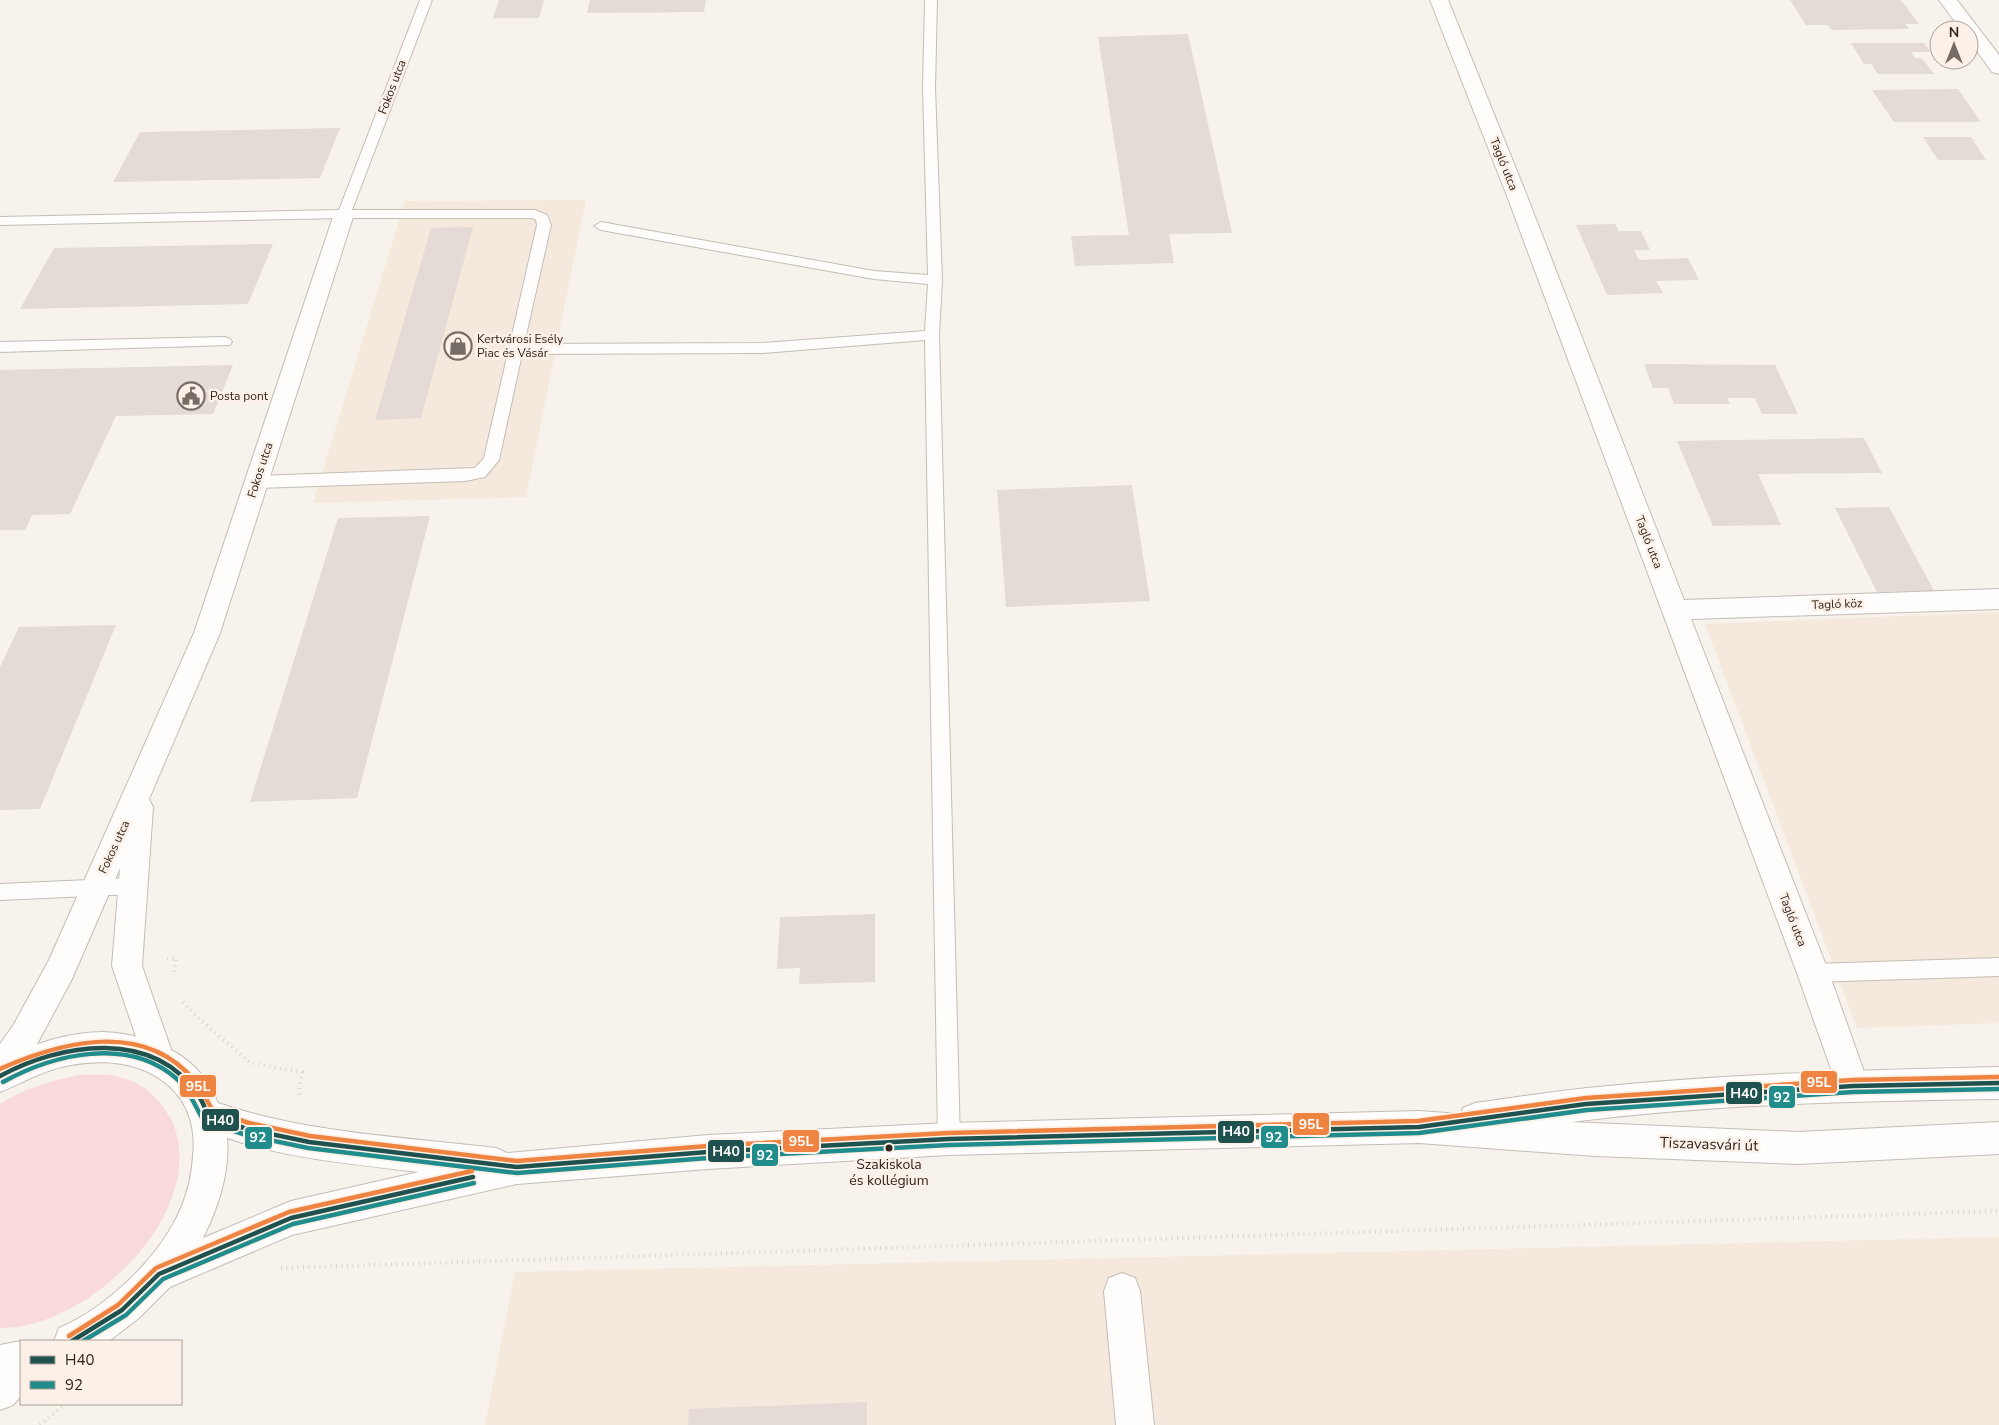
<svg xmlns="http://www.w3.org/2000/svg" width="1999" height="1425" viewBox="0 0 1999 1425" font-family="'Nunito Sans',sans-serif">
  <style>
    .built { fill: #f5e8dc }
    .green { fill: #f9dada }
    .building { fill: #e4dad6 }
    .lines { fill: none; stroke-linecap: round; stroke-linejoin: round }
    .service-casing { stroke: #c4bdb6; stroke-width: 2 }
    .minor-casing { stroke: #c4bdb6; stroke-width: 2 }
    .primary-casing { stroke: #c4bdb6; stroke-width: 2 }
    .path { stroke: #d8d6d4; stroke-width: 4; stroke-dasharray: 1 4.5; stroke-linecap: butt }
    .service { fill: #fefdfc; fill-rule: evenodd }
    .minor { fill: #fefdfc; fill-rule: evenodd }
    .primary { fill: #fefdfc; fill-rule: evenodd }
    .bus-1-casing { stroke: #fcf1e8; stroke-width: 8 }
    .bus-2-casing { stroke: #fcf1e8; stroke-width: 8 }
    .bus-3-casing { stroke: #fcf1e8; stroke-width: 8 }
    .bus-1 { stroke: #1f514e; stroke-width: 4.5 }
    .bus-2 { stroke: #218c8c; stroke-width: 4.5 }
    .bus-3 { stroke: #ef8442; stroke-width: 4.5 }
    .bus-dot { fill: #2f251d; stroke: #fcf1e8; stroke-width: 2 }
    .labels { text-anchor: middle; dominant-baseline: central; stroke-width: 5; stroke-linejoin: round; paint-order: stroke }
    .street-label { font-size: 12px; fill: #2f251d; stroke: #fcf1e8 }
    .poi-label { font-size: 12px; fill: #2f251d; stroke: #fcf1e8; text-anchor: start }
    .near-bus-label { font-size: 14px; fill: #2f251d; stroke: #fcf1e8 }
    .near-street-label { font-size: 15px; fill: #2f251d; stroke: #fcf1e8 }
    .line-badge { stroke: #fcf1e8; stroke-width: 2 }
    .badge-label { font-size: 14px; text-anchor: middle; font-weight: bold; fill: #fff }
  </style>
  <rect width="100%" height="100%" fill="#f7f2ec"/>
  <path class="built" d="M586 200 526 497 313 503 405 201Z
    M1999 612V1023L1857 1028 1705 624Z
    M1999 1237V1425H485L515 1272Z"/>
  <path class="green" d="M79 1075C89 1075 99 1074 109 1075 130 1077 152 1090 163 1107 166 1112 171 1118 173 1123 209 1213 87 1330 0 1328V1104C24 1088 51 1081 79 1075Z"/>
  <path class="building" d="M499 0H544L539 18H493Z
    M590 0H706L704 12 587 13Z
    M1790 0H1901L1919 24H1905L1909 29 1832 30 1828 25H1806Z
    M1188 34 1232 233 1169 234 1174 263 1075 266 1071 236 1129 235 1098 37Z
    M1851 43H1924L1931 52H1911L1915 58H1922L1934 74H1878L1871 64H1864Z
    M1958 89 1981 122H1894L1872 90Z
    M340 128 320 178 113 182 140 132Z
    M1923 137H1971L1986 160H1938Z
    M1615 224 1619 231H1641L1650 250H1634L1639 260 1688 258 1699 280 1656 281 1663 293 1607 295 1576 225Z
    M473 227 421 418 375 420 431 228Z
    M273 244 248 304 20 309 54 248Z
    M1644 364 1775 365 1798 414H1762L1755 398H1727L1730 404H1674L1668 388H1653Z
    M233 365 213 414 116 416 70 514 32 515 25 530H0V370Z
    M1864 438 1882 473 1758 474 1781 525 1713 526 1677 441Z
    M1132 485 1150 601 1006 607 997 490Z
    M1889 507 1934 591 1877 592 1835 508Z
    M430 516 357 798 250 802 338 518Z
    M116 625 40 809 0 810V667L19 627Z
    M875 914V982L799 984 800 968 777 969 780 917Z
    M867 1402V1425H688L689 1409Z"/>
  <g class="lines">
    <g class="service-casing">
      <path id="service" d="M420 0H432L352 210H535L547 215 551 225 524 344 763 343 925 331 928 284 874 279 601 230 594 226 601 222 874 271 928 275 923 88 925 0H937L935 88 942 280 939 335 960 1139 956 1146 949 1149 942 1146 938 1139 925 340 763 353 522 354 499 460 485 477 465 481 257 488 252 486 249 482 252 478 257 476 475 468 484 458 537 225 536 220 532 218H344L0 225V217L339 210Z
        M225 337 230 339 232 342 230 345 0 352V342Z
        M133 878 140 880 143 886 140 892 133 894 0 900V884Z
        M1999 958V976L1813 982 1806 979 1803 973 1806 967 1813 964Z"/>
    </g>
    <g class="minor-casing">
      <path id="minor" d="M1430 0H1448L1527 196 1684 600 1999 589V609L1691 619 1829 973 1869 1086 1865 1097 1853 1102 1841 1097 1837 1086 1797 973 1507 196Z
        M1939 0H1957L1999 55V74L1992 72 1969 40V30H1961Z
        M344 208 351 210 354 214 220 633 149 799 153 807 142 966 174 1058 169 1069 158 1073 147 1069 112 966 120 868 72 979 36 1046 11 1082 0 1086V1044L14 1024 49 960 194 633 334 214 337 210Z
        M1122 1273 1135 1278 1140 1291 1154 1425H1116L1104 1291 1109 1278Z
        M21 1352V1396L13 1405 0 1410V1366L8 1357Z"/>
    </g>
    <g class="primary-casing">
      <path id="primary" d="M104 1032C153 1035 200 1055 218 1103 307 1133 404 1137 496 1148L507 1153 708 1135 949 1123 1419 1111 1461 1114 1463 1108 1475 1103C1512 1098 1550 1092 1587 1088 1724 1074 1862 1070 1999 1067V1099C1856 1101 1712 1104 1571 1122L1798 1132 1999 1122V1154L1798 1164 1595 1156 1419 1143 949 1155 708 1169 517 1184 292 1235 170 1287 139 1318 109 1341H54L59 1328C107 1308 161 1256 181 1208 188 1191 192 1174 193 1156 196 1129 189 1103 168 1085 141 1062 105 1059 71 1065 46 1069 24 1082 0 1092V1060C34 1044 67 1032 104 1032ZM227 1138C289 1159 355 1164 419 1172L291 1201 203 1238C218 1208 230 1172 227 1138Z
        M21 1341V1377L0 1381V1345Z"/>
    </g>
    <path class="path" d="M167 959 176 958 173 975
      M183 1002 200 1020 251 1063 302 1072 299 1091 300 1098
      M281 1268 1999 1211
      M40 1425 65 1404"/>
    <use href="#service" class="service"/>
    <use href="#minor" class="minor"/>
    <use href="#primary" class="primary"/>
    <g class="bus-1-casing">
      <path id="bus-1" d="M0 1076C61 1043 153 1028 198 1095 203 1101 205 1109 208 1116L247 1129 309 1142 517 1167 708 1152 949 1139 1419 1127 1586 1104 1853 1086 1999 1083
        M72 1341 122 1310 159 1274 291 1218 473 1177"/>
    </g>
    <g class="bus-2-casing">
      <path id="bus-2" d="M3 1082C54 1054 128 1036 177 1079 190 1090 195 1107 204 1121L246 1135 308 1148 517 1173 708 1158 949 1145 1419 1133 1587 1110 1853 1092 1999 1089
        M83 1341 126 1315 163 1279 293 1224 474 1183"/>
    </g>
    <g class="bus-3-casing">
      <path id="bus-3" d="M0 1069C63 1041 144 1020 195 1081 202 1090 207 1101 213 1111L249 1123 310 1136 517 1161 708 1146 949 1133 1418 1121 1586 1098 1853 1080 1999 1077
        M69 1336 118 1305 156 1268 289 1212 472 1171"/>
    </g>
    <use href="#bus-1" class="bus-1"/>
    <use href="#bus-2" class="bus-2"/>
    <use href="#bus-3" class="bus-3"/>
  </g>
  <defs>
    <g id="shop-ring" transform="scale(1.4375)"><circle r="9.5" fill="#fcf1e8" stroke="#756d65" stroke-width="1.5"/><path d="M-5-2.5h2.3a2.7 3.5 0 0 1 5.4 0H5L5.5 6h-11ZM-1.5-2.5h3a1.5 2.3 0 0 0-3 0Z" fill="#756d65"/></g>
    <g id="civic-ring" transform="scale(1.4375)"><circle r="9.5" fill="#fcf1e8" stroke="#756d65" stroke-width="1.5"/><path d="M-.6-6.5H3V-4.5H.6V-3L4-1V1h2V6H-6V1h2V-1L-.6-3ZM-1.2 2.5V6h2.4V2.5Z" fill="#756d65"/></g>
  </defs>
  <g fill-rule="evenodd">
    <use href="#shop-ring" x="458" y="346"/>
    <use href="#civic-ring" x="191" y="396"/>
  </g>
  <circle class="bus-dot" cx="889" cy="1148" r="4.5"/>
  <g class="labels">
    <g class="street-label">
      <text transform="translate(392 87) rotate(-69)">Fokos utca</text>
      <text transform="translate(1504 164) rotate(68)">Tagló utca</text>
      <text transform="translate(260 470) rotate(-72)">Fokos utca</text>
      <text transform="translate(1649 542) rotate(69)">Tagló utca</text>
      <text transform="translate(1837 604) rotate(-2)">Tagló köz</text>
      <text transform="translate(114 847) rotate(-65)">Fokos utca</text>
      <text transform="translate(1793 920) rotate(69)">Tagló utca</text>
    </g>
    <g class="poi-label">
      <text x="477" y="339">Kertvárosi Esély<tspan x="477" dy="14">Piac és Vásár</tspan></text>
      <text x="210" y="396">Posta pont</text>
    </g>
    <g class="near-bus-label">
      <text x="889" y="1164">Szakiskola<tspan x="889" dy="16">és kollégium</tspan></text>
    </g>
    <g class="near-street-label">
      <text transform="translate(1709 1144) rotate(2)">Tiszavasvári út</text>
    </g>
  </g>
  <g class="line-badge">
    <rect x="1800" y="1070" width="38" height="24" rx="5" fill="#ef8442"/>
    <rect x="179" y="1074" width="38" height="24" rx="5" fill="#ef8442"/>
    <rect x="1725" y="1081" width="38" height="24" rx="5" fill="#1f514e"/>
    <rect x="1768" y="1085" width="28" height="24" rx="5" fill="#218c8c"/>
    <rect x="201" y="1108" width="39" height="24" rx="5" fill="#1f514e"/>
    <rect x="1292" y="1112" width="38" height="24" rx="5" fill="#ef8442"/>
    <rect x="1217" y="1120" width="38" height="24" rx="5" fill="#1f514e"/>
    <rect x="1260" y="1125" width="29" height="24" rx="5" fill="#218c8c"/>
    <rect x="244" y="1126" width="29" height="24" rx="5" fill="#218c8c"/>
    <rect x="782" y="1129" width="38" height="24" rx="5" fill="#ef8442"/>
    <rect x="707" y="1139" width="38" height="24" rx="5" fill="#1f514e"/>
    <rect x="751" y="1143" width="28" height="24" rx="5" fill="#218c8c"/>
  </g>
  <g class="badge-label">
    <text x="1819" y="1087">95L</text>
    <text x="198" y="1091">95L</text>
    <text x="1744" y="1098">H40</text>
    <text x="1782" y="1102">92</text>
    <text x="220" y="1125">H40</text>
    <text x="1311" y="1129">95L</text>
    <text x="1236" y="1136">H40</text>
    <text x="1274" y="1142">92</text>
    <text x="258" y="1142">92</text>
    <text x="801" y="1146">95L</text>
    <text x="726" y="1156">H40</text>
    <text x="765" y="1160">92</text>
  </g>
  <rect x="20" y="1340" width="162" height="65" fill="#fcf1e8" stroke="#aa9f97"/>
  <rect x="30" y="1356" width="25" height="8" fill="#1f514e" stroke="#aa9f97"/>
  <text x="65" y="1365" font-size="15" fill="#2f251d">H40</text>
  <rect x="30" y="1381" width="25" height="8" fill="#218c8c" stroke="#aa9f97"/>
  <text x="65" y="1390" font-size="15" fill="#2f251d">92</text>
  <g transform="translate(1954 45)"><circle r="24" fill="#fcf1e8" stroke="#aa9f97"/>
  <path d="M0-4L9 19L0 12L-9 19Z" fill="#756d65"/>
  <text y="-8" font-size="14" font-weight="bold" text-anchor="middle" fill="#2f251d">N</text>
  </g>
</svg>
